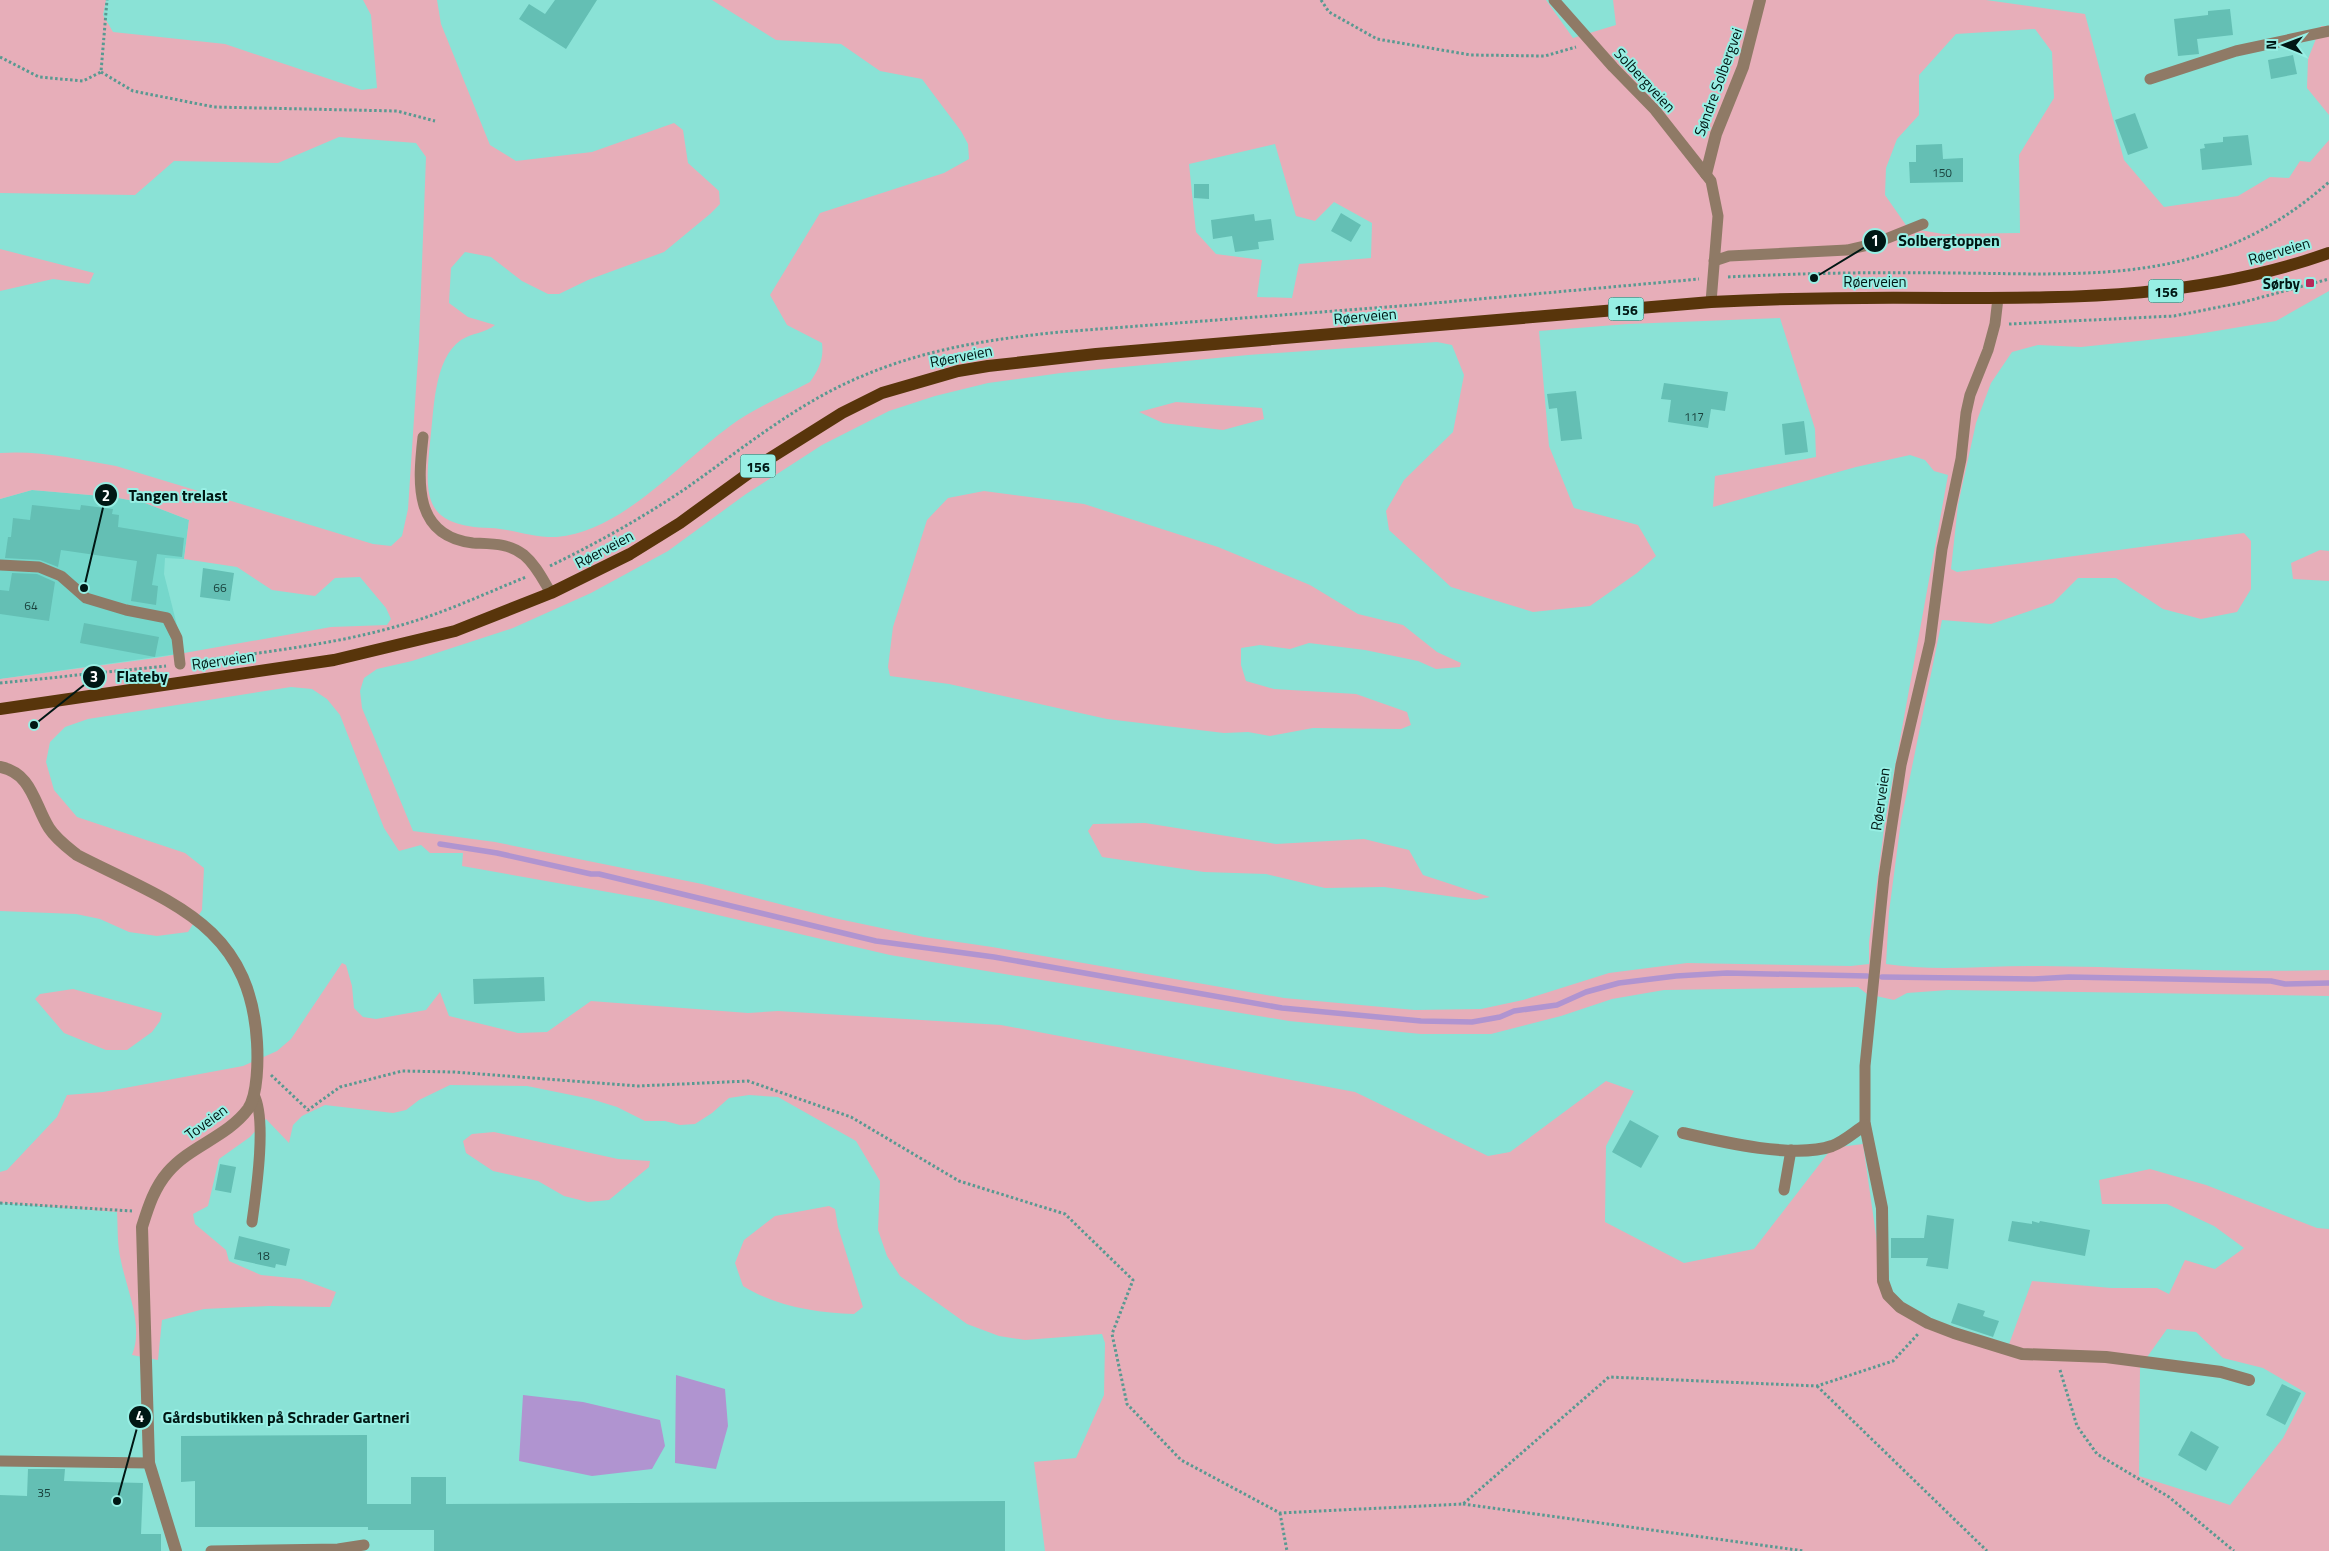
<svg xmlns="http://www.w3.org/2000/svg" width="2329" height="1551" viewBox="0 0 2329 1551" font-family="'Titillium Web',sans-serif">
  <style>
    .built { fill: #75d7cb }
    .green { fill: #e7aeb9; fill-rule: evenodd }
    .water { fill: #b094d0 }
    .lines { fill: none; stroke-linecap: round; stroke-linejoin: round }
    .stream { stroke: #b094d0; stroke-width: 5.5 }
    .building { fill: #64bfb4 }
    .path { stroke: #599991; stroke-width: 3; stroke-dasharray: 2.5 2.5; stroke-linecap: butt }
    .lane { stroke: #8f7a66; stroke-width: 11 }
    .street { stroke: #8f7a66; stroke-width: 12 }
    .primary { stroke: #58350b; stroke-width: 12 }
    .poi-dot { fill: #b7285a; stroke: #97efe4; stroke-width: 2 }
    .labels { text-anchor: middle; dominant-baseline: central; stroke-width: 4; stroke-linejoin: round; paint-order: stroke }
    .number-label { font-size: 12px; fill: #19413c }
    .shield { fill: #97efe4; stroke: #2d5852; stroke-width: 1 }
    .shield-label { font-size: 14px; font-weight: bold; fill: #001714 }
    .street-label { font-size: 15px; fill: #001714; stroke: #97efe4 }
    .poi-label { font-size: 15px; font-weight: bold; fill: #001714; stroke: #97efe4; text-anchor: end }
    .leader { fill: none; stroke: #001714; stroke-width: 2 }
    .callout-dot { fill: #001714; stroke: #97efe4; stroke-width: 2 }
    .mark-label { font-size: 15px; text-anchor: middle; font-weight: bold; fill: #fff }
    .callout-label { font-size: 16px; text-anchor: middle; font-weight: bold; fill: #001714; stroke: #97efe4; stroke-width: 4; stroke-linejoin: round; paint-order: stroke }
  </style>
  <rect width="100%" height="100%" fill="#8ae2d6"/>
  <path class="built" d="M32 490 113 497 145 503 189 520 184 559 165 558 164 574 184 653 0 679V499Z"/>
  <path class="green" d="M0 0H106L103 15 113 32 225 44 362 90 377 88 371 15 363 0H437L441 24 490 145 516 161 592 152 674 123 683 130 688 163 719 191 720 204 710 214 664 252 588 280 559 294H548L522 281 491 257 465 252 451 268 449 303 468 317 495 325C485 333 472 333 461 340 433 359 434 413 430 443 424 499 425 526 490 528 513 529 534 538 557 537 621 532 681 462 730 426 754 408 784 396 810 382 819 369 824 359 822 343L787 325 770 295 820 213 944 173 969 159 968 144 961 131 922 79 880 71 841 44 776 40 712 0H1546L1573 38 1616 25 1613 0H1986L2085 14 2124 160 2164 207 2238 196 2270 177 2289 178 2300 161 2310 162 2329 140V291L2276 321 2186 336 2081 347 2038 345 2012 352 1991 383 1976 423 1958 505 1951 569 1957 572 2244 533 2251 541V589L2237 612 2201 619 2163 609 2116 578H2078L2053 603 1991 624 1942 620 1901 821 1889 912 1886 964C1936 972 1990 965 2041 966 2137 967 2233 973 2329 970V996L1948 990 1907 993 1894 1000 1867 994 1858 987 1664 990 1612 999 1561 1016 1491 1034H1421L1289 1021 890 955 653 900 462 866 463 853H430L421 845 399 851 384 828 340 715 327 699 312 689 291 687 88 719 65 727 50 742 46 762 54 790 77 817 185 853 204 868 202 910 188 932 157 936 129 932 100 919 76 914 0 911V679L156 658 331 627 387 625 391 619 386 608 360 577 335 578 315 596 272 590 237 567 184 559 189 520 145 503 113 497 32 490 0 499V453C38 450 78 459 116 466L373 544 391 546 402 536 408 509 419 343 426 157 416 143 339 137 278 163 174 161 135 195 0 193ZM2035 29 2052 52 2054 98 2019 155 2020 233 1943 234 1908 228 1885 195 1886 168 1897 139 1919 115V75L1956 34ZM1275 144 1296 216 1315 221 1334 202 1372 223 1371 258 1299 264 1292 298 1257 297 1262 260 1216 254 1196 232 1189 164ZM1780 318 1815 429 1816 457 1715 476 1713 507 1856 467 1910 455 1925 460 1934 471 1948 475 1885 822 1869 942V964L1851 966 1687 963 1609 973 1523 1000 1481 1009 1415 1010 1284 998 992 947 924 937 834 918 702 884 495 842 413 831 362 708 360 691 364 678 377 669 412 661 513 628 591 593 668 551 746 494 822 445 889 411 935 396 988 383 1061 373 1248 355 1437 342 1452 345 1464 375 1453 432 1404 480 1386 511 1389 530 1451 587 1533 612 1590 606 1637 573 1656 556 1638 525 1574 508 1549 446 1539 331 1628 324Z
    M2321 26H2329V115L2307 88 2308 59Z
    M0 249 94 273 89 284 53 279 0 291Z
    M1176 402 1262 408 1264 419 1223 430 1163 423 1139 412Z
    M984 491 1084 504 1218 547 1310 585 1358 614 1403 625 1437 652 1461 663 1460 667 1436 669 1418 661 1365 650 1309 643 1290 649 1260 645 1241 648V665L1246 681 1274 689 1356 694 1407 712 1411 725 1401 729 1313 728 1270 736 1248 732 1224 733 1107 719 949 684 890 676 888 667 893 627 927 520 948 498Z
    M2320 550 2329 551V581L2293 579 2291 563Z
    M1145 823 1276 844 1364 839 1409 850 1423 875 1490 897 1476 900 1384 887 1325 888 1266 874 1204 872 1102 857 1088 831 1093 824Z
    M342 963 346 965 352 986 354 1008 363 1017 376 1019 426 1010 440 992 449 1016 518 1033 547 1032 591 1001 748 1013 778 1011 1001 1025 1355 1092 1488 1156 1510 1152 1606 1081 1634 1091 1606 1146 1605 1222 1684 1263 1754 1249 1832 1148 1863 1144 1884 1291 1947 1328 2008 1347 2032 1281 2111 1288H2157L2169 1294 2185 1260 2215 1269 2244 1248 2214 1226 2167 1204H2102L2099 1180 2150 1169 2206 1185 2317 1228 2329 1229V1551H1045L1034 1462 1076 1458 1104 1395 1105 1343 1102 1334 1025 1340 999 1336 967 1324 900 1276 887 1256 878 1230 880 1181 856 1141 778 1097 749 1095 729 1098 712 1113 695 1124 680 1125 665 1121H645L617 1107 591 1099 527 1086 450 1085 419 1100 406 1110 393 1113 325 1105 302 1116 293 1125 289 1143 266 1119 250 1137 219 1159 208 1206 193 1214 195 1224 226 1250 229 1261 261 1275 301 1279 336 1292 330 1307 269 1306 204 1309 162 1320 158 1360 132 1355C144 1326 127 1291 121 1261 117 1245 118 1228 117 1212L0 1203V1172L7 1170 57 1117 67 1095 103 1092 243 1066 277 1051 291 1039ZM2167 1329 2196 1332 2223 1358 2263 1368 2306 1393 2283 1438 2230 1505 2139 1476 2140 1367Z
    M73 989 162 1013 160 1021 152 1032 127 1050H106L64 1033 35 999 40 994Z
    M494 1132 618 1159 650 1161 649 1167 609 1200 588 1202 564 1196 538 1181 493 1171 466 1153 463 1141 472 1134Z
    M829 1206 835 1209 838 1227 863 1307 854 1314C816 1313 775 1306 743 1286L735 1263 744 1240 775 1216Z"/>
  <path class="water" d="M676 1375 725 1389 728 1426 716 1469 675 1463Z
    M523 1395 583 1402 660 1420 665 1446 652 1469 592 1476 519 1461Z"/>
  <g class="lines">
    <path class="stream" d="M440 844 497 853 591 874H599L876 941 994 957 1282 1008 1421 1021 1472 1022 1500 1017 1514 1011 1557 1005 1586 992 1619 983 1676 976 1727 973 1867 976
      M1882 977 2034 979 2069 977 2271 981 2285 984 2329 983"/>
  </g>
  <path class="building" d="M555 0H597L566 49 519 19 529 4 545 14Z
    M2230 9 2233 35 2197 39 2199 54 2178 56 2174 19 2208 15V11Z
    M2293 55 2297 74 2271 79 2268 60Z
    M2135 113 2148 148 2128 155 2115 120Z
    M2248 135 2252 165 2202 170 2200 149 2205 148 2204 144 2223 142V137Z
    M1942 144 1943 159 1963 158V182L1910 183 1909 162H1916V145Z
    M1194 184H1209V199L1194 198Z
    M1341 213 1361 225 1351 242 1331 231Z
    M1254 214 1255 221 1271 219 1274 240 1258 242 1259 249 1235 252 1232 236 1213 239 1211 220Z
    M1664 383 1728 392 1725 411 1711 409 1708 428 1668 422 1671 400 1661 399Z
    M1576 391 1582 439 1561 441 1557 408 1549 409 1547 394Z
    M1804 421 1808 452 1785 455 1782 424Z
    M32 505 80 510 81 505 113 509 112 514 119 515 118 527 184 538 182 557 157 554 152 585 158 586 156 605 131 601 137 561 61 550 58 567 40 560 5 558 8 537H11L13 518 30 520Z
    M203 568 234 573 230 601 200 597Z
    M12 573 37 574 55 582 49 621 0 614V590L9 591Z
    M84 623 159 637 155 657 80 643Z
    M544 977 545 1001 474 1004 473 979Z
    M1630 1120 1659 1136 1641 1168 1612 1152Z
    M220 1164 236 1167 231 1193 215 1190Z
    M1927 1215 1954 1219 1948 1269 1926 1266 1928 1258H1891V1238H1924Z
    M2012 1221 2032 1224V1221L2039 1223 2040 1221 2090 1230 2085 1256 2008 1241Z
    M239 1236 290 1249 286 1266 276 1264 275 1268 234 1259Z
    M1958 1303 1985 1311 1983 1316 1999 1321 1993 1337 1951 1323Z
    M2282 1384 2301 1393 2285 1425 2266 1415Z
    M2191 1431 2219 1447 2206 1471 2178 1455Z
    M367 1435V1504H411V1477H446V1504L1005 1501V1551H434V1530H368V1527H195V1481L181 1482V1436Z
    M28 1469H65L64 1481 143 1483 141 1534H161V1551H0V1495L27 1496Z"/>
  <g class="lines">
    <path class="path" d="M1321 0 1329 12 1377 39 1471 55 1545 56 1576 47
      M0 57 39 77 83 81 101 72 107 0
      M101 72 133 91 214 107 397 111 435 121
      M1728 277C1802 273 1877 272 1951 273 2097 274 2212 286 2329 182
      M2009 324 2174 316 2240 303 2329 279
      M550 566C597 543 642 518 685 489 742 449 796 404 860 377 925 349 991 339 1060 332L1413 305 1699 279
      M195 662C262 652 332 645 398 626 442 614 484 594 526 577
      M0 683 166 666
      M271 1075 308 1110 340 1087 402 1071 454 1072 638 1086 748 1081 851 1117 959 1181 1065 1214 1133 1280 1112 1334 1127 1404 1181 1460 1280 1513 1463 1504 1609 1377 1817 1386 1893 1361 1918 1334
      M0 1203 132 1211
      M2060 1370 2077 1426 2097 1454 2169 1497 2234 1551
      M1817 1386 1987 1551
      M1463 1504 1804 1551
      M1280 1513 1287 1551"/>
    <path class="lane" d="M1554 0 1613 67 1655 110 1711 181 1718 216 1711 302
      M2150 79 2236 51 2329 31
      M1714 261 1729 256 1847 250 1873 244 1923 224
      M423 437C418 482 413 536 473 543 492 544 508 543 524 555 536 565 543 580 551 593
      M0 565 39 567 61 576 86 598 126 610 167 618 177 638 180 664
      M1865 1125V1066L1884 877 1901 765 1930 642 1942 549 1961 459 1966 413 1970 395 1988 350 1995 324 1998 298
      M1784 1190 1791 1150
      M252 1222C256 1193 267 1119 254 1095
      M0 1461 149 1463
      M211 1551 338 1549 364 1545"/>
    <path class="street" d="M1706 174 1716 134 1743 67 1760 0
      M0 767C32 773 34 804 49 828 56 839 67 847 77 855 168 902 250 923 257 1042 258 1059 258 1095 248 1109 227 1137 190 1146 168 1172 154 1188 148 1208 142 1227L149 1463 176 1551
      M1683 1133C1722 1142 1795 1159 1832 1146 1845 1141 1854 1132 1865 1125L1882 1208 1883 1281 1888 1295 1900 1307 1928 1323 1954 1333 2022 1354 2106 1357 2221 1372 2249 1380"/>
    <path class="primary" d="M0 709 334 660 455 631 551 593 630 554 680 523 764 462 842 413 882 393 958 371 988 366 1096 354 1711 302C1790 298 1869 297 1949 298 2081 298 2202 298 2329 253"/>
  </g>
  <rect class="poi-dot" x="2305" y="278" width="10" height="10" rx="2.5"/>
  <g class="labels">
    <g class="number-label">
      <text x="1942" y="172">150</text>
      <text x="1694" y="416">117</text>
      <text x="220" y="587">66</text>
      <text x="31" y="605">64</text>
      <text x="263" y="1255">18</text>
      <text x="44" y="1492">35</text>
    </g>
    <g class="shield">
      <rect x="2148.5" y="279.5" width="35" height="23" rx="4"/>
      <rect x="1608.5" y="297.5" width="35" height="23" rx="4"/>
      <rect x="740.5" y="454.5" width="35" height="23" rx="4"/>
    </g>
    <g class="shield-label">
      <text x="2166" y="291">156</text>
      <text x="1626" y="309">156</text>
      <text x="758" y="466">156</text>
    </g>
    <g class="street-label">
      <text transform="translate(1645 80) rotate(47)">Solbergveien</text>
      <text transform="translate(1718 82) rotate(-70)">Søndre Solbergvei</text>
      <text transform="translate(2279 251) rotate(-16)">Røerveien</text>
      <text x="1875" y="281">Røerveien</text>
      <text transform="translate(1365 316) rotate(-5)">Røerveien</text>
      <text transform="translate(961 356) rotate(-11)">Røerveien</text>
      <text transform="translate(604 549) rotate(-28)">Røerveien</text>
      <text transform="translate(223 660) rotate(-8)">Røerveien</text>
      <text transform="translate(1880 799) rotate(-82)">Røerveien</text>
      <text transform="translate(206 1122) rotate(-36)">Toveien</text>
    </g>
    <g class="poi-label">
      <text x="2300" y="283">Sørby</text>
    </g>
  </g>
  <path class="leader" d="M1814 278L1875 241M84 588L106 495M34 725L94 677M117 1501L140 1417"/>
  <g class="callout-dot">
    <circle cx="1814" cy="278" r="5"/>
    <circle cx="84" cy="588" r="5"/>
    <circle cx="34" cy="725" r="5"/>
    <circle cx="117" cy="1501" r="5"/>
    <circle cx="1875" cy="241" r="12"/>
    <circle cx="106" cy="495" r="12"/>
    <circle cx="94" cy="677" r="12"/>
    <circle cx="140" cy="1417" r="12"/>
  </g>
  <g class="mark-label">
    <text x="1875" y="246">1</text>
    <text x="106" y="501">2</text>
    <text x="94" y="682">3</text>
    <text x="140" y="1422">4</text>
  </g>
  <g class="callout-label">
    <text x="1949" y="246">Solbergtoppen</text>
    <text x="178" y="501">Tangen trelast</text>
    <text x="142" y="682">Flateby</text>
    <text x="286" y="1423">Gårdsbutikken på Schrader Gartneri</text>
  </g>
  <g transform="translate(2284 45) rotate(271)" stroke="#97efe4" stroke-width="4" paint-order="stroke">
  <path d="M0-4L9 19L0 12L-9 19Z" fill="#001714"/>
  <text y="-8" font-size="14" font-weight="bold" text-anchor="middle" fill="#001714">N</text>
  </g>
</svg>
